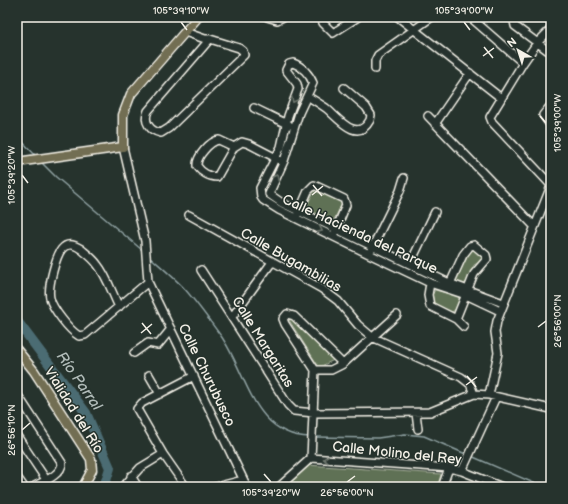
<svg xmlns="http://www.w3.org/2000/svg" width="568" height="504" viewBox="0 0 568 504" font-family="'Balsamiq Sans',sans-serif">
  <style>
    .green { fill: #5f7154; stroke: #aab19e }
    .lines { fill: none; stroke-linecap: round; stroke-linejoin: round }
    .stream { stroke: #8fa1a2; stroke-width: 1.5 }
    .river { stroke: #4c6c73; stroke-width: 10 }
    .minor-casing { stroke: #f4f1e8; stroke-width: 10 }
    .major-casing { stroke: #f4f1e8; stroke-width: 11 }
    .minor { stroke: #26332d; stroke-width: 7 }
    .major { stroke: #726e52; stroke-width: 8 }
    .oneway { stroke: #6e766e }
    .ticks { fill: none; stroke: #f4f1e8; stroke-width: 1.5 }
    .labels { text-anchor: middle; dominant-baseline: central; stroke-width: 3; stroke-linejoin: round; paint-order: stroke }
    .street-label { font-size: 14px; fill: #f4f1e8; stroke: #26332d }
    .water-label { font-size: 15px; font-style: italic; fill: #b1bcb9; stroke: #26332d }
    .neatline { fill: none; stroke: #f4f1e8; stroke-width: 1.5 }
    .ticks-label { font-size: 10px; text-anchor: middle; fill: #f4f1e8 }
  </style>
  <rect width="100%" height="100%" fill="#26332d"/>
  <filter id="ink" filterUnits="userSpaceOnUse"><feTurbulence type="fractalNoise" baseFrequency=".025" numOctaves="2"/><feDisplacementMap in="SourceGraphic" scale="8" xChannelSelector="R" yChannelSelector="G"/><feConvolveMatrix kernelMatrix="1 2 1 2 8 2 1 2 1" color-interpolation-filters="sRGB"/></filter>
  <g filter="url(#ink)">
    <path class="green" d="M315 190 343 203 333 221 305 208Z
      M472 248 484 260 474 265 466 283 463 285 457 282 456 279Z
      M435 290 458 296 460 301 454 311 450 312 435 307 432 295Z
      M292 318 334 360 319 367 289 320Z
      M307 465 441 474 438 485 422 487H284Z"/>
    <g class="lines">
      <path class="stream" d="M17 136 36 156
        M41 162 56 177 142 250
        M148 255C159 265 171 275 182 286 196 301 209 320 221 336 247 373 253 436 310 437
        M314 437 378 438 405 434 424 436 468 455
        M471 456 543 487"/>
      <path class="river" d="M17 321 86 413 110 468 104 487"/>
      <g class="minor-casing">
        <path id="minor" d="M267 17 277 20 283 17
          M325 17 322 20 323 23 333 33 358 17
          M398 17 501 98
          M470 17 523 63
          M516 17 514 21 515 26 551 53
          M551 29 537 43 523 63 490 117 492 122 551 185
          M185 32 205 39H210L239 48 243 51 244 55 169 128 161 133C150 131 143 122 148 111L210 39
          M375 69V61L378 55 432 17
          M307 96C314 100 320 104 326 108 338 118 357 144 370 120L371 115 366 107 344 88
          M551 105 543 115 551 126
          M254 108 289 125
          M428 116 534 226
          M435 124 470 73
          M123 147 145 241 148 282 247 487
          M234 147 219 140C210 141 196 157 197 166 201 172 209 177 217 177L234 147 242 142 249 144 280 160
          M298 214 308 191 314 185 344 199 346 205 335 232
          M189 215 322 289 338 301 358 325 372 337 461 377 470 384 474 394
          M371 250 400 191 404 178
          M410 264 435 212
          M201 270 288 405 294 411 314 413 430 412 474 394 489 395 551 409
          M430 283 428 295 430 306 456 319 464 327
          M448 288 463 255 470 246 474 245 486 255 487 259 474 274 456 319
          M119 307C112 293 107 276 97 264 93 258 87 254 81 249 62 236 57 256 53 271 51 279 48 289 50 298 52 308 69 330 79 336L85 335 148 282
          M500 311 466 295 430 283 369 254 279 210 263 200 261 197 260 188 281 147 288 116 298 89 297 84 286 70 289 64 293 63C302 66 310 75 313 83L299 113 284 161 269 194 282 203 449 283 503 303
          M232 317 272 262
          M134 353 148 343 158 345 171 329
          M315 370 285 324 283 319 287 314 294 316 343 364
          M315 370H331L343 364 397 315
          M149 375 160 394
          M17 394 62 463C62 475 42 482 33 487
          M489 395 498 353 495 332 497 321 551 186
          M416 413 418 429
          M17 436 51 487
          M311 458 449 468 462 471 502 487
          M311 458 315 370
          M462 471 496 397
          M131 476 138 487
          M17 477 24 487
          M123 487 140 468 163 454
          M186 487 163 454 137 409 142 403 194 376
          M216 487 243 480
          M279 487 311 458
          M442 487 449 468"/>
      </g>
      <g class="major-casing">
        <path id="major" d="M17 162 123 147V115L131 94 198 17
          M17 350 34 371 91 459 92 470 83 487"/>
      </g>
      <use href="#minor" class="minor"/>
      <use href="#major" class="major"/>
    </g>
    <defs><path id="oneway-chevron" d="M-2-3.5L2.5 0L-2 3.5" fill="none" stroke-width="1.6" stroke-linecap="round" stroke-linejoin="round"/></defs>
    <g class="oneway">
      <use href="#oneway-chevron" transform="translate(294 100) rotate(114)"/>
      <use href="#oneway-chevron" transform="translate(276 177) rotate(-63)"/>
      <use href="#oneway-chevron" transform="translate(320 230) rotate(25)"/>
      <use href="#oneway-chevron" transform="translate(326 459) rotate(-176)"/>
    </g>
  </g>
  <path class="ticks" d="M181 22 187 30M464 22 470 30M484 47 493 58M483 56 494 48M540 116 546 123M22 175 28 183M313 185 322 196M312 195 323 186M142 323 151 334M538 327 546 321M141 333 152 324M467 376 476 387M466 385 477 377M22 430 30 423M264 474 271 482M347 482 355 476"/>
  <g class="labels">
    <g class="street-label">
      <text transform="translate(360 234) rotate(25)">Calle Hacienda del Parque</text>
      <text transform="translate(291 260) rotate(30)">Calle Bugambilias</text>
      <text transform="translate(263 342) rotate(58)">Calle Margaritas</text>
      <text transform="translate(207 375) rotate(64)">Calle Churubusco</text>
      <text transform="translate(74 410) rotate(58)">Vialidad del Río</text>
      <text transform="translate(397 453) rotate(6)">Calle Molino del Rey</text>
    </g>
    <g class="water-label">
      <text transform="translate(79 381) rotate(55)">Río Parral</text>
    </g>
  </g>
  <rect width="568" height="504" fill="none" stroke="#26332d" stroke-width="44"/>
  <g transform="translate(518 50) rotate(321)" stroke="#26332d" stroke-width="3" paint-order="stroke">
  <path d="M0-3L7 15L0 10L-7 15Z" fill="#f4f1e8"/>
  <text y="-6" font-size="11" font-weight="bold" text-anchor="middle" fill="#f4f1e8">N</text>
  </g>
  <rect x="22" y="22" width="524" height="460" class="neatline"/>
  <g class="ticks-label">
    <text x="181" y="14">105°39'10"W</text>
    <text x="464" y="14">105°39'00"W</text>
    <text transform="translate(557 123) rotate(-90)" y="4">105°39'00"W</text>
    <text transform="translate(11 175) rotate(-90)" y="4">105°39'20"W</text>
    <text transform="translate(557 321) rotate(-90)" y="4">26°56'00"N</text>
    <text transform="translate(11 430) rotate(-90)" y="4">26°56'10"N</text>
    <text x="271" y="496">105°39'20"W</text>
    <text x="347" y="496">26°56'00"N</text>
  </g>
</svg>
